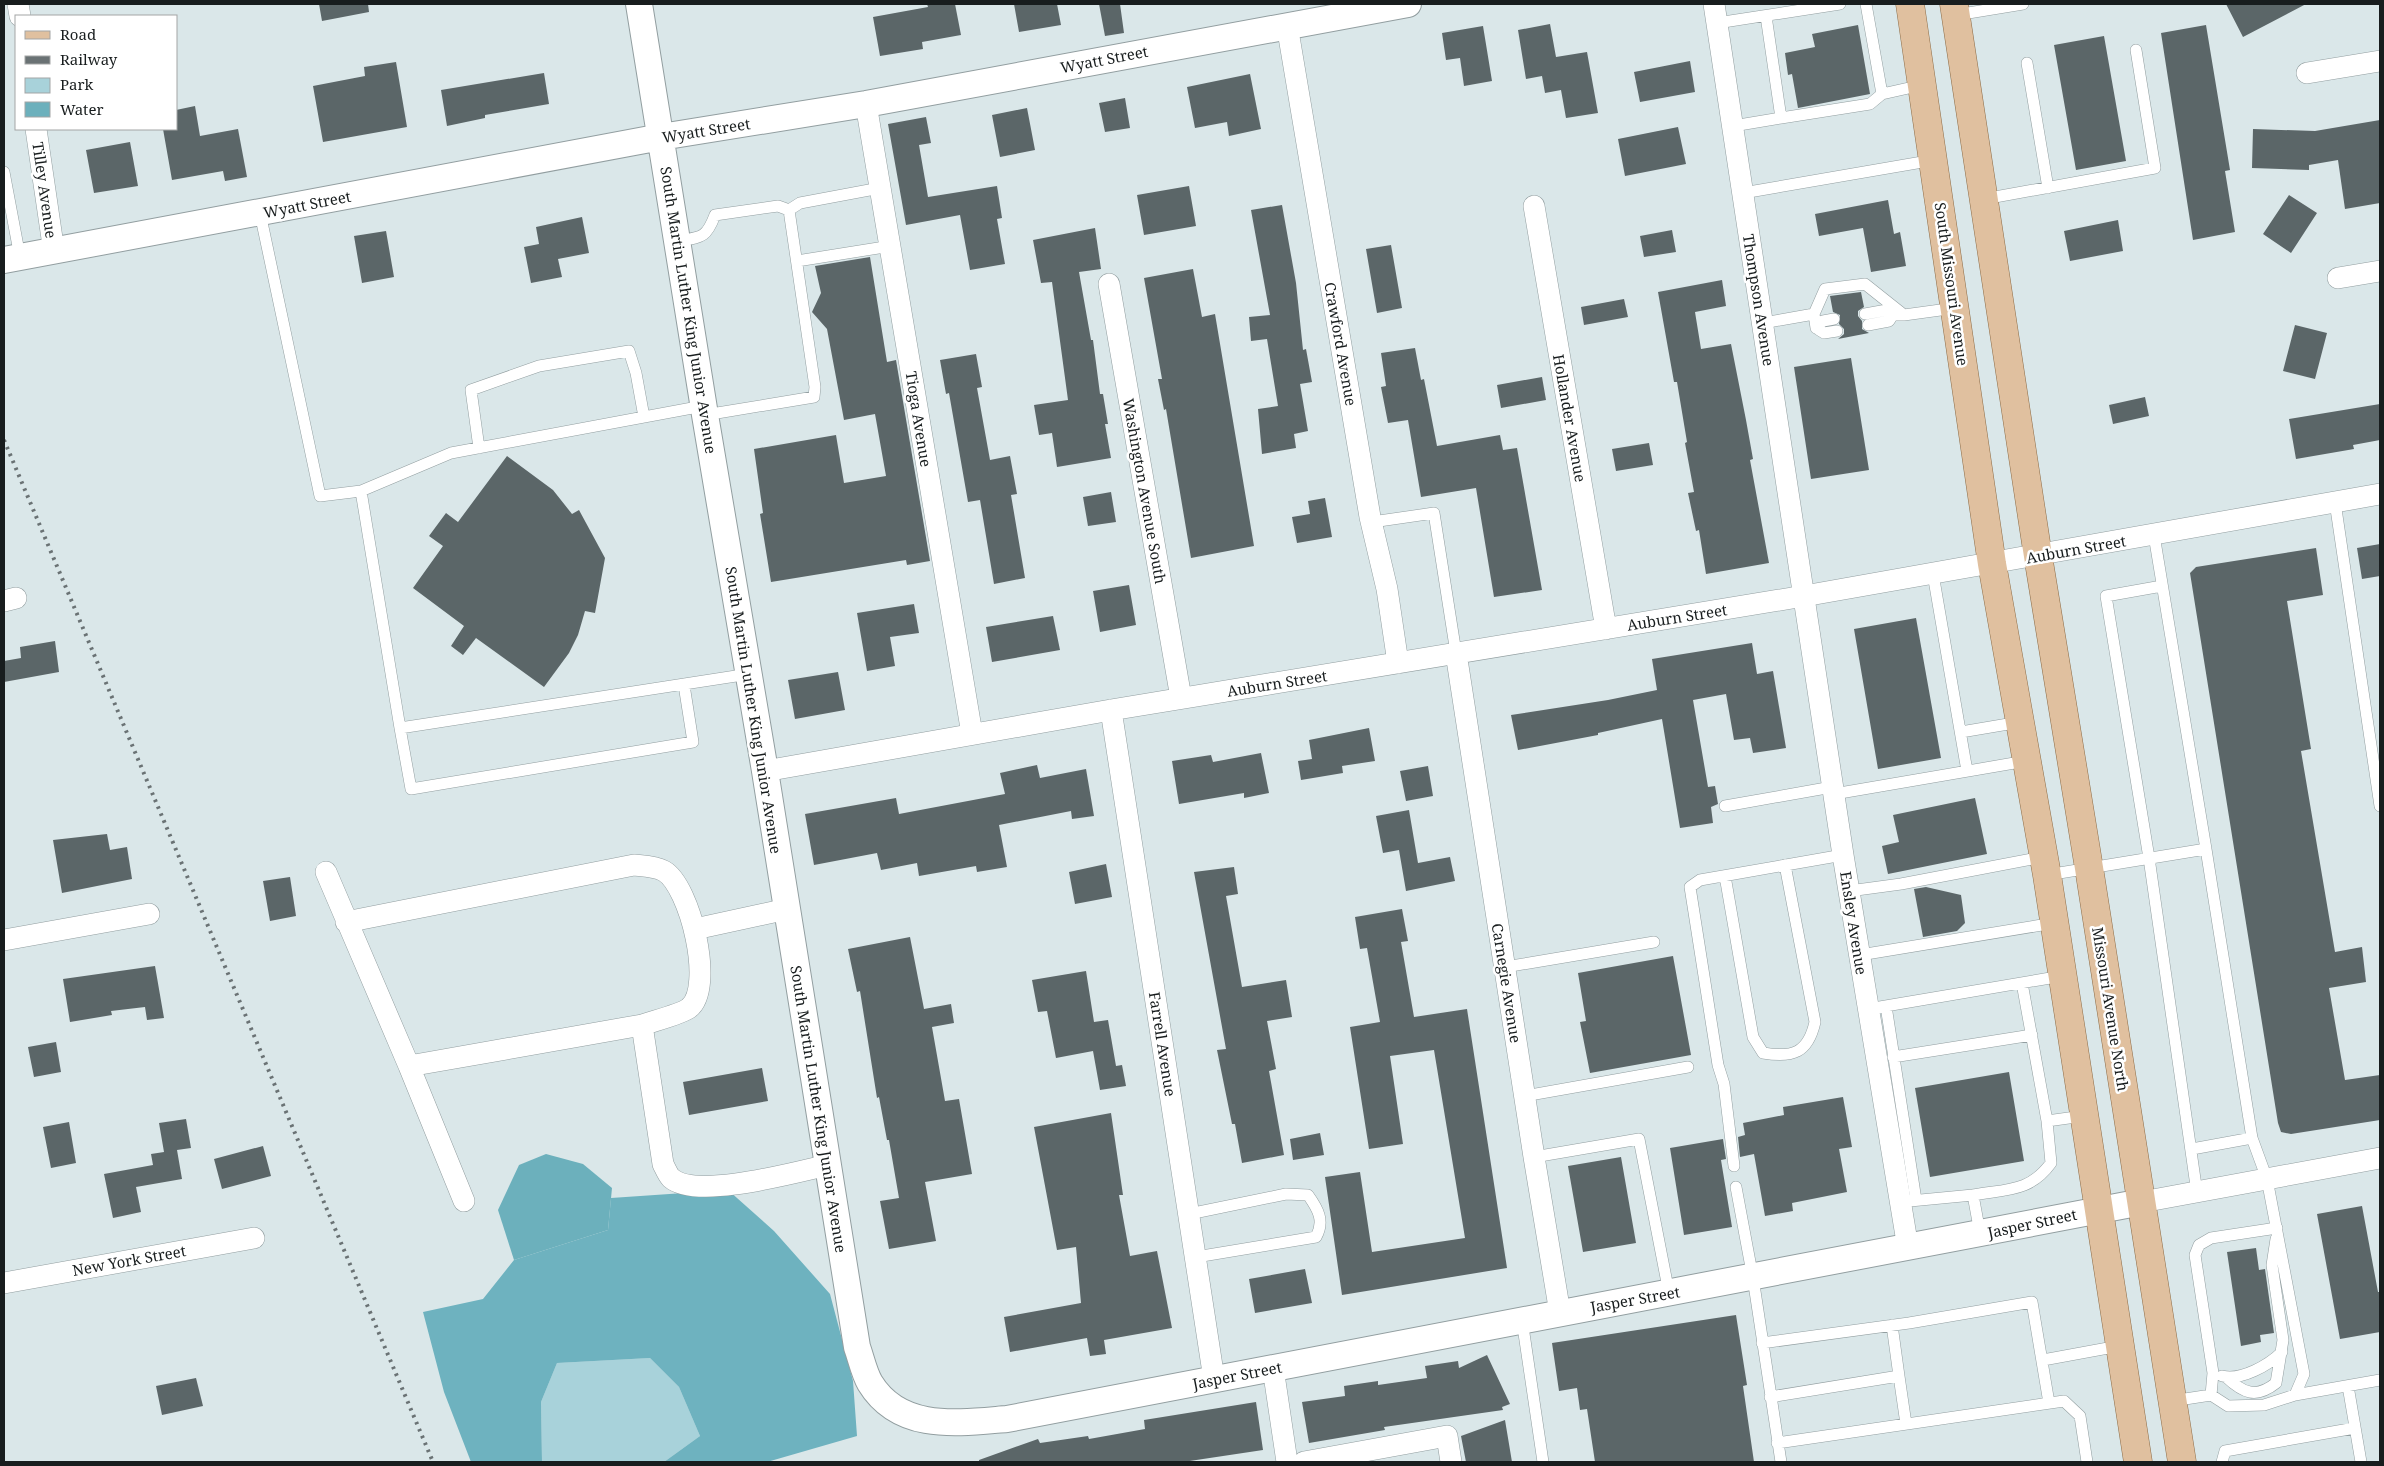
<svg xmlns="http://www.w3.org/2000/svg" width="2384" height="1466" viewBox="0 0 2384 1466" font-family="'Noto Serif',serif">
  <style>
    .green { fill: #a8d2da }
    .forest { fill: #6eb2bf }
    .water { fill: #6cb0bc }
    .building { fill: #5b6668 }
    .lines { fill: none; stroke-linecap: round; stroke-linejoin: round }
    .service-casing { stroke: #929ea0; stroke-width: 12 }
    .minor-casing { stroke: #929ea0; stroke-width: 22 }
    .tertiary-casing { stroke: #929ea0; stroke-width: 28 }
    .primary-casing { stroke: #8c6c48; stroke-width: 29 }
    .service { stroke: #fff; stroke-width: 11 }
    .minor { stroke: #fff; stroke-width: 21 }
    .tertiary { stroke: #fff; stroke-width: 26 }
    .primary { stroke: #e0c09f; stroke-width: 28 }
    .rail { stroke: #6a7274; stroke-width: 4; stroke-dasharray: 2.5 5; stroke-linecap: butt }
    .labels { text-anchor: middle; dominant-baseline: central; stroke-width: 5; stroke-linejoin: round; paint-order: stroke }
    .street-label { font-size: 15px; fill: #181d1e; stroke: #fff }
  </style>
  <rect width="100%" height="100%" fill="#dae7e9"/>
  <path class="green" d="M650 1358 679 1387 700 1436 664 1462H542L541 1402 557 1363Z"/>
  <path class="forest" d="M728 1190 774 1231 830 1294 853 1381 857 1436 767 1462H664L700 1436 679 1387 650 1358 557 1363 541 1402 542 1462H471L444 1392 423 1312 483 1299 514 1260 608 1230 611 1198Z"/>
  <path class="water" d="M546 1154 583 1164 612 1188 608 1230 514 1260 498 1210 519 1165Z"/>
  <path class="building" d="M319 4H368L369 12 322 21Z
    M927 4H955L961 35 922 42 923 49 880 56 873 17 928 7Z
    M1014 4H1057L1061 25 1019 32Z
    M1099 4H1120L1124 33 1105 36Z
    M2226 4H2306L2243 37Z
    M1550 24 1556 57 1587 52 1598 113 1566 118 1561 90 1545 93 1542 76 1526 79 1518 30Z
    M1858 25 1870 94 1798 108 1792 74 1788 75 1785 53 1815 47 1812 34Z
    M2206 25 2230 170 2225 171 2235 232 2193 240 2161 33Z
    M1483 26 1492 81 1464 86 1460 58 1446 60 1442 33Z
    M2104 36 2126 161 2076 170 2054 45Z
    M1690 61 1695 92 1640 102 1634 72Z
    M396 62 407 127 323 142 313 86 365 76 364 67Z
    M544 73 549 104 485 115V118L447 126 441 90Z
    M1250 74 1261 129 1229 136 1227 122 1195 128 1187 87Z
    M1125 98 1130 128 1105 132 1099 103Z
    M195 106 200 136 238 129 247 177 225 181 223 171 172 180 163 129H176V110Z
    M1027 108 1035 150 1000 157 992 115Z
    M926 117 931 143 919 145 928 197 997 186 1002 218 997 219 1005 264 970 270 960 215 906 225 888 124Z
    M2380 120V203L2345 209 2338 160 2309 165V170L2252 168 2253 129 2315 131Z
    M1678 127 1686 164 1625 176 1618 139Z
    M130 142 138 186 94 193 86 150Z
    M1189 186 1196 226 1144 235 1137 195Z
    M2289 195 2317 213 2291 253 2263 234Z
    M1888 200 1894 234 1900 232 1906 266 1871 272 1863 228 1819 236 1815 214Z
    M1282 205 1296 283 1303 350 1306 349 1312 382 1300 384 1308 431 1294 434 1296 448 1262 454 1258 409 1278 406 1267 339 1251 341 1249 317 1270 315 1251 210Z
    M582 217 589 253 558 259 562 277 531 283 524 247 539 244 536 227Z
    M2118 220 2123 251 2070 261 2064 231Z
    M1095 228 1101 269 1079 272 1091 340H1093L1100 394H1103L1108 424H1105L1111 458 1057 467 1052 433 1039 435 1034 405 1068 400 1052 282 1041 283 1033 240Z
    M1672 230 1676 252 1644 257 1640 236Z
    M386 231 394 277 362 283 354 236Z
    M1391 245 1402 308 1377 313 1366 249Z
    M870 257 887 362 896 360 930 561 907 565 906 560 771 582 760 514 763 513 754 449 836 435 844 483 886 476 875 414 844 420 827 329 812 312 821 293 815 266Z
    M1193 269 1202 317 1215 314 1254 546 1191 558 1166 409 1164 410 1158 379H1162L1144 278Z
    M1722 280 1726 306 1695 312 1701 349 1731 344 1746 420 1753 459 1750 460 1769 563 1706 574 1699 530 1696 531 1688 493 1694 492 1685 443 1687 442 1677 382H1674L1658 292Z
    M1861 292 1864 307 1858 311V316L1862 321V329L1869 333 1838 339 1844 334V329L1839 324 1840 315 1833 312 1830 296Z
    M1624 299 1628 317 1584 325 1581 307Z
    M2295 325 2327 333 2315 379 2283 371Z
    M1415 348 1421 380 1424 379 1437 446 1500 435 1503 450 1517 448 1542 590 1494 597 1476 488 1421 497 1408 420 1388 423 1381 387 1386 386 1381 353Z
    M976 354 982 387 977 388 990 460 1010 456 1017 494 1011 495 1025 578 994 584 980 500 968 502 949 393 946 394 940 360Z
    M1851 358 1869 470 1811 479 1794 367Z
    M1542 377 1546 400 1501 408 1497 385Z
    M2145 397 2149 416 2113 424 2109 405Z
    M2380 404V440L2353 445 2354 449 2296 459 2289 419Z
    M1649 443 1653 465 1616 471 1612 449Z
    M507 456 553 490 572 514 579 510 605 558 595 613 585 611 578 635 569 653 544 687 476 638 463 655 451 646 464 626 413 588 443 546 429 536 446 513 458 522Z
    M1111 492 1116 522 1088 526 1083 497Z
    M1325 498 1332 537 1297 543 1292 517 1310 514 1308 501Z
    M2380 544V576L2362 579 2357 548Z
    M2316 548 2323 595 2287 601 2311 749 2301 751 2335 952 2362 947 2366 982 2329 988 2345 1080 2380 1075V1120L2291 1134 2281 1132 2278 1123 2190 573 2196 567Z
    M1129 585 1136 625 1100 632 1093 591Z
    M914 604 919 633 890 637 895 666 867 671 857 613Z
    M1053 616 1060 650 992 662 986 627Z
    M1916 618 1941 758 1878 769 1854 629Z
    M55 641 59 672 4 682V661L21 658 20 647Z
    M1752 643 1757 674 1773 671 1786 748 1753 753 1750 738 1734 740 1726 694 1693 700 1708 787 1715 786 1718 804 1711 807 1713 823 1680 828 1662 719 1598 733V735L1518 750 1511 715 1608 700 1657 690 1652 659Z
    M838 672 845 710 795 719 788 680Z
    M1369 728 1375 761 1342 766 1343 773 1301 780 1298 761 1312 759 1309 740Z
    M1261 753 1269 793 1244 798V793L1179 804 1172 761 1211 755 1213 762Z
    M1037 765 1040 778 1086 769 1094 816 1072 819 1071 811 999 825 1007 867 977 872 976 866 919 876 917 863 881 870 877 853 814 865 805 814 896 798 899 814 1005 794 1000 773Z
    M1428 766 1433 796 1406 801 1400 771Z
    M1975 798 1987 854 1888 874 1882 846 1899 842 1893 815Z
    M1409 810 1418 863 1450 857 1455 881 1406 891 1399 850 1383 853 1376 816Z
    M107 834 110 850 127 847 132 879 62 893 53 840Z
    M1106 864 1112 897 1075 904 1069 872Z
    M1234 867 1238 894 1226 896 1242 987 1286 980 1292 1017 1267 1021 1276 1069 1269 1071 1284 1155 1242 1163 1235 1124H1232L1217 1050 1226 1049 1194 872Z
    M290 877 296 916 270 921 263 881Z
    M1926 887 1961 895 1965 923 1957 931 1923 937 1914 889Z
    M1402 909 1408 941 1401 942 1414 1017 1467 1009 1507 1268 1342 1295 1325 1177 1360 1172 1372 1252 1465 1238 1434 1050 1390 1056 1403 1144 1369 1149 1350 1027 1380 1022 1367 948 1360 949 1355 917Z
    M910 937 924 1009 951 1004 954 1023 932 1027 945 1101 959 1099 972 1174 925 1182 936 1241 889 1249 880 1201 899 1198 889 1140H887L879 1097 877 1098 860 991 857 992 848 949Z
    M1673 956 1691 1055 1590 1073 1580 1022 1586 1021 1578 973Z
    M155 966 164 1018 147 1020 145 1007 111 1011 112 1015 70 1022 63 979Z
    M1086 971 1094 1022 1108 1020 1116 1066 1122 1065 1126 1086 1100 1090 1093 1051 1056 1058 1047 1011 1038 1012 1032 980Z
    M56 1042 61 1072 34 1077 28 1047Z
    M762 1068 768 1101 689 1115 683 1082Z
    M2009 1072 2024 1161 1930 1177 1915 1088Z
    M1843 1097 1852 1147 1839 1149 1847 1192 1792 1203 1793 1211 1765 1216 1754 1154 1740 1157 1738 1137 1745 1135 1743 1123 1784 1115 1783 1107Z
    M1111 1113 1123 1195H1119L1130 1256 1157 1251 1172 1328 1104 1340 1106 1354 1090 1356 1087 1338 1010 1352 1004 1317 1081 1303 1076 1247 1057 1250 1034 1127Z
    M186 1119 191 1148 177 1150 182 1179 136 1187 141 1212 113 1218 104 1174 153 1165 151 1154 164 1152 159 1123Z
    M69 1122 76 1163 51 1168 43 1127Z
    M1320 1133 1324 1155 1293 1160 1290 1139Z
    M1723 1139 1726 1159 1721 1160 1732 1227 1684 1235 1670 1148Z
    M263 1146 271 1176 222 1189 214 1159Z
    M1621 1157 1636 1243 1583 1252 1568 1166Z
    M2362 1206 2378 1292H2380V1332L2340 1339 2317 1214Z
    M2256 1248 2259 1270 2265 1269 2274 1333 2260 1335 2261 1342 2241 1346 2227 1252Z
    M1305 1269 1312 1303 1255 1313 1249 1279Z
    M1736 1315 1747 1385 1743 1386 1754 1462H1595L1587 1409 1580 1410 1577 1388 1559 1391 1552 1343Z
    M1487 1355 1510 1404 1502 1407 1503 1410 1384 1427 1385 1430 1309 1443 1302 1402 1345 1396 1344 1386 1378 1381V1385L1427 1378 1425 1366 1458 1361 1459 1368Z
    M196 1378 203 1406 162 1415 156 1386Z
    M1256 1402 1263 1450 1183 1462H979V1460L1038 1439 1040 1443 1088 1436 1089 1439 1145 1429 1144 1420Z
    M1505 1420 1512 1462H1466L1461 1436Z"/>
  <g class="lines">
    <g class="service-casing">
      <path id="service" d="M1866 4 1882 94
        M1956 15 2023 4
        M1717 23 1840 4
        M2027 63 2048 188
        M1781 118 1870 104 1882 94 1922 85
        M1733 126 1781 118 1766 16
        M4 172 20 257
        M1743 193 1934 160
        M1984 199 2155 168 2136 50
        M789 210 800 203 880 188
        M260 213 320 496 361 491 451 453 703 406
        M677 241C701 237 706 239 715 215L778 206 789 210 815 387 814 397 705 415
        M797 261 891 246
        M1814 314 1816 328 1824 333 1837 331
        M1865 314 1887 310 1893 315
        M1763 323 1814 314 1825 289 1865 284 1904 315 1955 308
        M1868 325 1889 321 1893 315H1904
        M1816 328 1823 321 1834 319
        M479 448 471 390 539 366 629 351 636 373 644 417
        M361 491 400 728 749 674
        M2335 502 2380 806
        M1372 522 1434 513 1456 653
        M2154 535 2206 849
        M1933 574 1967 771
        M2162 586 2106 596 2149 858 2197 1193
        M400 728 411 789 693 742 684 685
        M1961 732 2020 722
        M1834 794 2026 761
        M1725 806 1832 787
        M2047 875 2206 849 2252 1138 2267 1179 2304 1374 2295 1395
        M1725 876 1753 1037 1763 1053C1793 1058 1808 1053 1815 1022L1785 865
        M1849 891 1901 884 2043 857
        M1860 955 2054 923
        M1505 967 1654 942
        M1886 1006 1916 1200
        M1868 1009 2062 976
        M1893 1057 2032 1035
        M1524 1096 1688 1067
        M2047 1121 2083 1116
        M2192 1149 2252 1138
        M1534 1157 1639 1139 1669 1293
        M1734 1166 1724 1084 1718 1065 1690 887 1700 880 1843 855
        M1736 1187 1753 1278 1781 1462
        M1910 1201 1973 1195
        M1189 1214 1286 1194 1308 1195C1318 1209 1325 1221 1316 1237L1196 1257
        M1980 1233 1973 1195C2007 1189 2030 1192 2051 1163L2047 1121 2022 983
        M1522 1320 1543 1462
        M1892 1325 1899 1376
        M1762 1343 1909 1323 2032 1302 2049 1403
        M2043 1360 2119 1346
        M2222 1376C2241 1381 2269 1365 2282 1352
        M2226 1377C2243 1393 2256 1399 2276 1383L2283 1340 2272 1265 2276 1239
        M2348 1386 2361 1462
        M2211 1395 2213 1373 2195 1255 2199 1245 2211 1238 2277 1228
        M1770 1397 1899 1376 1906 1424
        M2172 1401 2211 1395 2228 1406 2264 1405 2295 1395 2380 1380
        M1777 1443 2064 1401 2080 1416 2087 1462
        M2222 1462 2225 1451 2355 1428"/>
    </g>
    <g class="minor-casing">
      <path id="minor" d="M18 4 20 16
        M1714 4 1843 855 1908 1248
        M1287 25 1370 517 1387 589 1398 663
        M2307 73 2380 61
        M866 104 972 734
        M36 129 54 252
        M1534 206 1606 629
        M2338 278 2380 271
        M1109 284 1181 698
        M4 601 16 598
        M1456 653 1534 1157 1560 1313
        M1111 710 1214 1379
        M765 771 1111 710 1804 596 2380 494
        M326 872 409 1066 642 1025 663 1164C665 1168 668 1175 671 1178 696 1200 796 1172 828 1165
        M346 922 634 865C644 866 655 866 664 871 690 886 715 988 689 1008 682 1014 653 1021 642 1025
        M695 929 787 909
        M4 940 149 914
        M409 1066 464 1201
        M2142 1202 2380 1158
        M4 1283 254 1238
        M1273 1368 1287 1462
        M1304 1462 1447 1436 1451 1462"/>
    </g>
    <g class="tertiary-casing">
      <path id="tertiary" d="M639 4 705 415 765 771 857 1347C861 1358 864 1373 870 1383 900 1432 958 1423 1007 1419L2142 1202
        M4 260 661 137 866 104 1408 4"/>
    </g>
    <g class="primary-casing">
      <path id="primary" d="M1910 4 1992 564 2047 875 2138 1462
        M1954 4 2038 556 2089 868 2182 1462"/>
    </g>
    <use href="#service" class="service"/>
    <use href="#minor" class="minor"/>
    <use href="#tertiary" class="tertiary"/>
    <use href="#primary" class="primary"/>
    <path class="rail" d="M4 440 433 1462"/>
  </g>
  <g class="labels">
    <g class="street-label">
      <text transform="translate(1104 59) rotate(-11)">Wyatt Street</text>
      <text transform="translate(706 130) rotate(-9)">Wyatt Street</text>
      <text transform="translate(45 190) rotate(82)">Tilley Avenue</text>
      <text transform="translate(307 204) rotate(-11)">Wyatt Street</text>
      <text transform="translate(1952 284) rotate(82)">South Missouri Avenue</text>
      <text transform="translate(1759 300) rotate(81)">Thompson Avenue</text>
      <text transform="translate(689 310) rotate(81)">South Martin Luther King Junior Avenue</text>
      <text transform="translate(1341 344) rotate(80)">Crawford Avenue</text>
      <text transform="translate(1570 418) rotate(80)">Hollander Avenue</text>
      <text transform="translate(919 419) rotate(81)">Tioga Avenue</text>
      <text transform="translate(1145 491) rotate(80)">Washington Avenue South</text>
      <text transform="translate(2076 549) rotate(-10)">Auburn Street</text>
      <text transform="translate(1677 617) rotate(-9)">Auburn Street</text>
      <text transform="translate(1277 683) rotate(-9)">Auburn Street</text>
      <text transform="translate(754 710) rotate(81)">South Martin Luther King Junior Avenue</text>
      <text transform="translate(1854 923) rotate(81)">Ensley Avenue</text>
      <text transform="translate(1507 983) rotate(81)">Carnegie Avenue</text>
      <text transform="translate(2111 1009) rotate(81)">Missouri Avenue North</text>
      <text transform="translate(1163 1044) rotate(81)">Farrell Avenue</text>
      <text transform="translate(819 1109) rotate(81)">South Martin Luther King Junior Avenue</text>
      <text transform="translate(2032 1223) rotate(-12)">Jasper Street</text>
      <text transform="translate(129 1260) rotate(-10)">New York Street</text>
      <text transform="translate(1635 1299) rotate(-10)">Jasper Street</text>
      <text transform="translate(1237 1375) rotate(-11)">Jasper Street</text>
    </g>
  </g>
  <rect width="2384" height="1466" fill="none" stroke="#181d1e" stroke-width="10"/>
  <rect x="15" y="15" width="162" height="115" fill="#ffffff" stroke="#a3a5a5"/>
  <rect x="25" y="31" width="25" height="8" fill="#e0c09f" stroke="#a3a5a5"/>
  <text x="60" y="40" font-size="15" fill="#181d1e">Road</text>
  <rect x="25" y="56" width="25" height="8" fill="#6a7274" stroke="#a3a5a5"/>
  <text x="60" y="65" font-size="15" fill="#181d1e">Railway</text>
  <rect x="25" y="78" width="25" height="15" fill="#a8d2da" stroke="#a3a5a5"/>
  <text x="60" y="90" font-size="15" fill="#181d1e">Park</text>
  <rect x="25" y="102" width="25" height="15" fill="#6cb0bc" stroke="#a3a5a5"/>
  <text x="60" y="115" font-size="15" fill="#181d1e">Water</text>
</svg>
